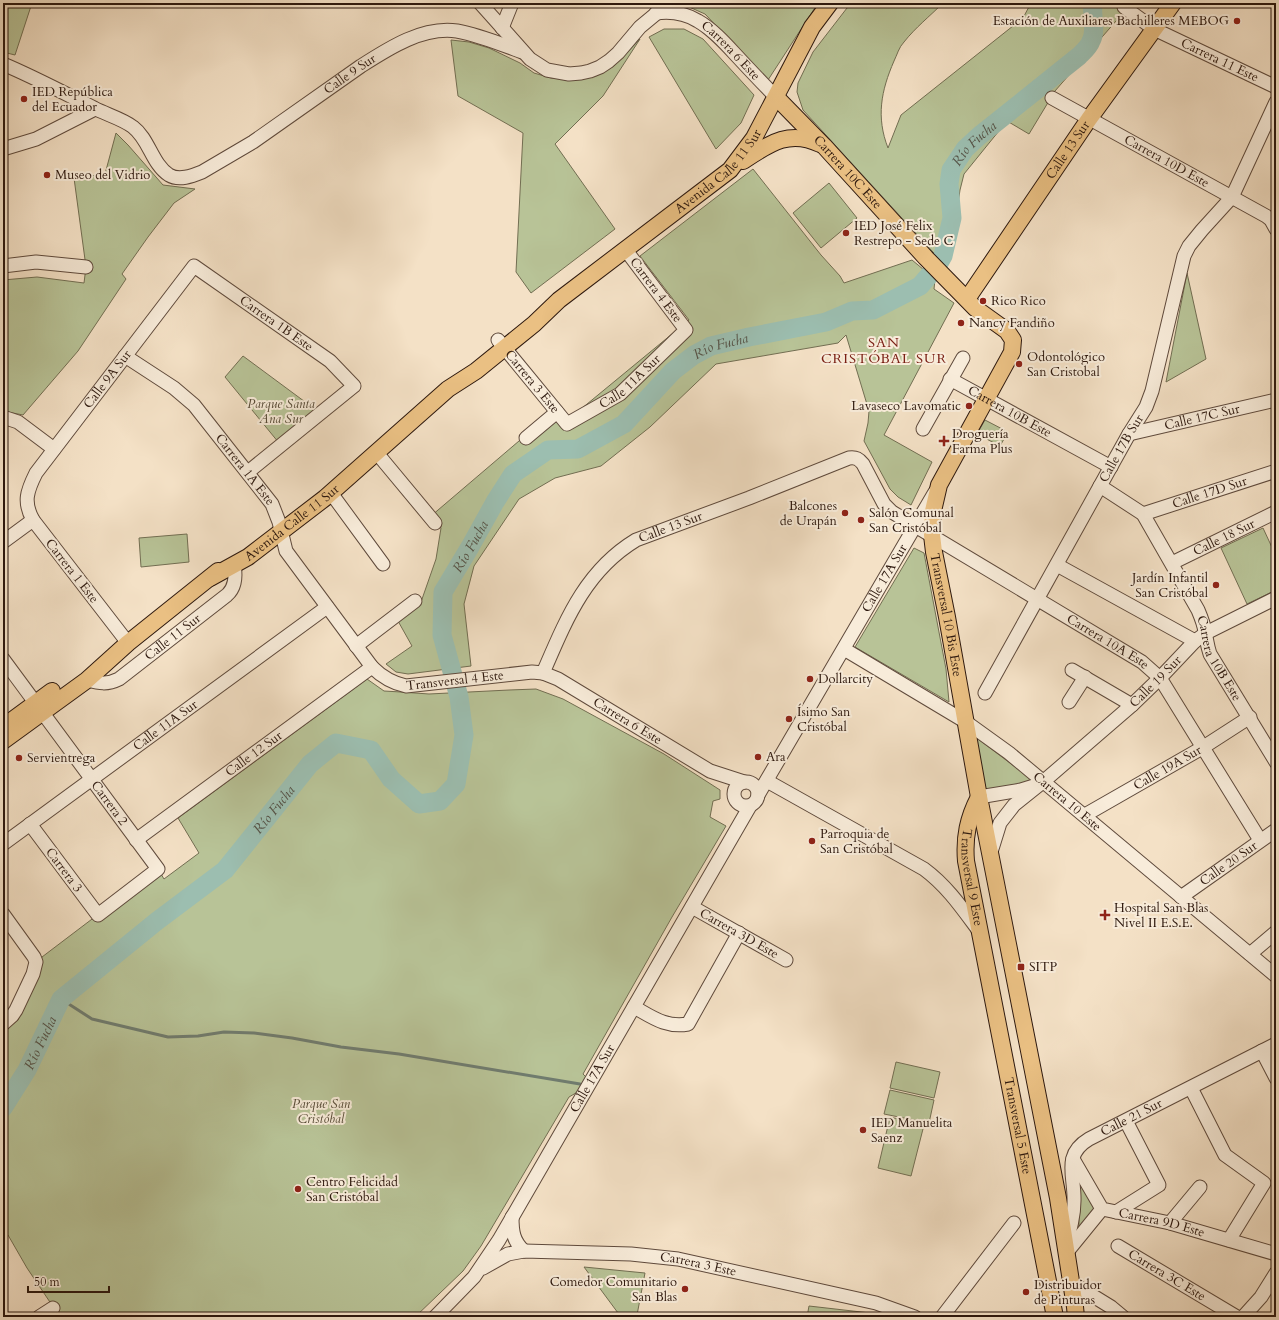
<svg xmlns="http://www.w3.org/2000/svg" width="1279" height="1320" viewBox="0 0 1279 1320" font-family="Cardo,serif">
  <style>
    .green { fill: #b8c397; stroke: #726e52 }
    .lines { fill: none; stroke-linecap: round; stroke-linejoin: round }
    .stream { stroke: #707c6f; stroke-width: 3 }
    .river { stroke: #9cbeb0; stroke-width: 19 }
    .minor-casing { stroke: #5f4a3c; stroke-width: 15 }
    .major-casing { stroke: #2d180e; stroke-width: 18 }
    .minor { stroke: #f8ecda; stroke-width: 13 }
    .major { stroke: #eac083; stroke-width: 16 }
    .poi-dot { fill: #8f2418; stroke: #f8ecda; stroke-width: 1.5 }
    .labels { text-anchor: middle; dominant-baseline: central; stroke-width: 4; stroke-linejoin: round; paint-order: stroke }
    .poi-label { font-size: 13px; fill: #2d180e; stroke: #f8ecda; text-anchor: start }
    .street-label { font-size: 13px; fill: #2d180e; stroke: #f8ecda }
    .park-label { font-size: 13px; font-style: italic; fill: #574b37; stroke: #f8ecda }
    .water-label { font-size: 14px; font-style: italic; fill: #545247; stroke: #f8ecda }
    .neighbourhood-label { font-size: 14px; letter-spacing: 1px; fill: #7a1f14; stroke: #f8ecda }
  </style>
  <rect width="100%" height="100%" fill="#f4e1c6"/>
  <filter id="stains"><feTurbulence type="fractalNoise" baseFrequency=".005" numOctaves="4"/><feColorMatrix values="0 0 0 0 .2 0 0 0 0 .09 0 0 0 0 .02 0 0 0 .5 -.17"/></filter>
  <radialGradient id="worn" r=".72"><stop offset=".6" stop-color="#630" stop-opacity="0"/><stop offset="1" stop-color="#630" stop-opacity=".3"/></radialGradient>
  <path class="green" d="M3 3H32L15 55 3 52Z
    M680 3H818L768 80 705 14Z
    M853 3H943C930 16 915 28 904 42 899 47 897 55 894 61 881 91 876 117 888 148L901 115 1023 18 1031 3H1112L1123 13 1055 91 1029 134 1007 121 964 174 960 190 952 245 943 263 803 110 797 92 798 83 813 52 847 8Z
    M664 29H684L703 39 754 95 741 123 716 149 649 37Z
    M640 39 603 96 555 144 615 229 531 293 516 272 523 133 458 96 451 40 469 42 489 48 520 63 534 73 551 78 572 80 596 76 614 66Z
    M116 133 128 145 163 185 195 189 174 203 148 237 122 274 126 279 78 351 23 415 3 411V280L37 277 84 283 86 267 74 178 105 174Z
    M753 169 821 255 840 276 844 283 912 260 935 279 934 289 954 303 884 435 932 462 911 505 898 497 890 489 864 441 868 423 869 411 846 335 838 343 716 364 650 427 601 466 555 478 519 499 474 566 464 604 471 666 408 674 396 672 386 664 412 646 398 621 421 602 436 559 441 528 431 516 553 412 564 423 689 320 640 256Z
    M829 183 857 218 821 248 793 213Z
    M1187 273 1206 359 1166 382Z
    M243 356 316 410 279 443 225 377Z
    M985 420 1008 432 1000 446 977 434Z
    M1263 528 1276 556V590L1247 604 1221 548Z
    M187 534 189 562 141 567 139 538Z
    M914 548 924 553 946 669 949 702 855 647Z
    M367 679 384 691 401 692 429 694 509 690 536 689 563 699 664 754 720 790V799L713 801 710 817 726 826 672 917 583 1074 587 1078 581 1090 569 1097 481 1246 463 1271 415 1317H60L27 1268 8 1235 3 1239V1031L18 1020 42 957 158 869 164 879 199 853 178 818Z
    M974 736 1034 781 985 790Z
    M896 1062 940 1072 934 1098 890 1088Z
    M890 1090 934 1100 929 1123 884 1114Z
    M890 1117 924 1125 911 1176 878 1168Z
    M1078 1173 1097 1210 1079 1229Z
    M584 1267 645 1273 637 1315 647 1317H621Z
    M809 1306 870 1313 879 1317H807Z"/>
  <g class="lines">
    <path class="stream" d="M61 999 92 1019 168 1037 198 1036 224 1032 254 1033 292 1038 341 1047 399 1054 580 1084"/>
    <path class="river" id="s1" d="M3 1108 27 1070 61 999 157 921 225 870 310 764 336 743 371 750 391 779 419 804 440 801 456 784 464 735 459 697 442 635 443 592 470 547 495 502 513 474 548 450 578 449 624 424 673 371 694 355 711 346 749 337 826 322 852 311 873 310 920 286 938 265 943 256 952 218 949 184 951 170 965 149 979 136 1079 56C1083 52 1089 47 1091 41 1097 30 1091 15 1093 3"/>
    <g class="minor-casing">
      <g id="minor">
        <path d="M480 3 530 59 547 70 569 74 581 73 590 71 600 67 609 61 618 53 640 27 669 3"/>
        <path id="s2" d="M1124 7 1154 29 1276 87"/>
        <path id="s3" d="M656 13C671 11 685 13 698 21 712 29 724 42 735 54 748 68 762 83 776 97"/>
        <path d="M502 28 512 3"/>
        <path id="s4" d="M3 64C34 77 64 93 94 108 105 114 123 119 133 127 149 139 152 164 169 175 179 181 192 176 202 172L253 142 361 66C389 48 423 26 457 31 479 35 501 44 522 52"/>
        <path id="s5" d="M1052 98 1266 216 1271 220 1276 229"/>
        <path d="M3 149 36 139 95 109"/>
        <path d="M3 266 36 262 86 267"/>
        <path id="s6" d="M498 340 567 424 620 394 686 330 625 249"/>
        <path id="s7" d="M125 356 174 388 194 405 272 504 279 522 286 551 372 667C382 677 392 683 406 686L532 672 543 673 558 679 710 771 744 782"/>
        <path id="s8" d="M950 379 1111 467"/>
        <path d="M3 417 18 422 54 449"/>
        <path d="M923 429 963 358"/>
        <path id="s9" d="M1129 434 1276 400"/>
        <path d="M526 438 557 412"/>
        <path d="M376 452 435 523"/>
        <path id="s10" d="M1100 486 1143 514 1198 610C1201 617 1204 624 1205 632 1207 641 1207 645 1210 654L1276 762"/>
        <path d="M331 493 383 564"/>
        <path id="s11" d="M1143 514 1276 471"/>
        <path d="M3 542 33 520"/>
        <path id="s12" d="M1172 563 1276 512"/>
        <path d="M1057 565 1195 641"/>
        <path id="s13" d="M128 643 33 520C23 502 27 491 36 473L194 266 330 361 354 386 248 472"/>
        <path d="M356 646 415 601"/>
        <path id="s14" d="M844 649 966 722 1009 753 1276 976"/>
        <path id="s15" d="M3 659 158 869 98 915 30 824"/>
        <path d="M1072 670 1132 705"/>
        <path id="s16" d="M543 673C566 620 585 571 636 540L749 498 849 458C856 457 859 459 863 464L884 504 892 512 1142 662 1160 678 1260 840"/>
        <path id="s17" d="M87 680C99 683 107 685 119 679L227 595C236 587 236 576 234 565"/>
        <path id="s18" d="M985 693 1129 434 1146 407 1152 391 1184 256 1189 246 1202 230 1232 197 1276 102"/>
        <path d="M1069 702 1085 677"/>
        <path d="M767 781 924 869C947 886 962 908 979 931"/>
        <circle cx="746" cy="794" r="12"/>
        <path id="s19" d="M758 795 935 492"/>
        <path d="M979 797 1021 790 1034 786"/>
        <path id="s20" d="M1085 815 1202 748 1250 717"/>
        <path id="s21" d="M136 840 372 667"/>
        <path id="s22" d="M3 844 327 607"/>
        <path id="s23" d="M991 852 1000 823 1014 805 1044 781 1132 705 1160 678 1195 641 1206 633 1276 598"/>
        <path id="s24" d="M1181 897 1276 830"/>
        <path id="s25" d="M692 907 786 960"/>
        <path d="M3 914 34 957 36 962 33 974 16 1010 12 1016 3 1024"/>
        <path d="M1250 954 1276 932"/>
        <path d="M634 1007C652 1017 666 1028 688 1024L739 933"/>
        <path d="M1262 1051 1276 1078"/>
        <path d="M1191 1088 1225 1155 1264 1183 1229 1240"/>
        <path id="s26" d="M1073 1159 1102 1209 1170 1223 1276 1254"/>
        <path d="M1116 1212 1159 1185 1126 1121"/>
        <path d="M512 1217C512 1231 513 1241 524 1251"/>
        <path d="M1170 1223 1200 1187"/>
        <path id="s27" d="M1066 1244C1070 1230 1074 1216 1074 1201 1075 1176 1062 1155 1089 1139L1276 1044"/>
        <path id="s28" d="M1118 1246 1237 1317"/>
        <path d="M1067 1252 1102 1209"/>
        <path id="s29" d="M483 1268 508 1254 524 1251 631 1254 678 1259 876 1303 915 1317"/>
        <path d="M1072 1283 1111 1307 1123 1317"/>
        <path d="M39 1317 53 1308"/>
        <path id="s30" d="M435 1317 474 1277 499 1240 750 806"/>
        <path d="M942 1317 1014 1223"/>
        <path d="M1243 1317 1261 1297 1276 1273"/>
      </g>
    </g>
    <g class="major-casing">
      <g id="major">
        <path id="s31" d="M776 97 824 146 926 258 975 308 1007 331 1013 340 1012 352 939 485 933 511 932 535 934 552 947 617 979 797 1058 1198 1075 1307 1076 1317"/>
        <path d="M743 161C769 144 789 129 820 144"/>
        <path id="s32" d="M967 299 1089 119 1173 3"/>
        <path id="s33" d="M210 578 248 557 325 498 448 389 476 371 534 324 559 300 730 170 754 138 812 27 830 3"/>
        <path d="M3 727 52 691"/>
        <path d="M3 741 87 680 128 643 218 571"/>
        <path id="s34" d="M979 797C968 818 964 837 966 861L1055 1317"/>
      </g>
    </g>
    <use href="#minor" class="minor"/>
    <use href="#major" class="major"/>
  </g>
  <g class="poi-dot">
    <circle cx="1237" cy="21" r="4"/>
    <circle cx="24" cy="99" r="4"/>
    <circle cx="47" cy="175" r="4"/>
    <circle cx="846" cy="233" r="4"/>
    <circle cx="983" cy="301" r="4"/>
    <circle cx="961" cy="323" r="4"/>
    <circle cx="1019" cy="364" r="4"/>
    <circle cx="969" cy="406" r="4"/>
    <path d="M942 435h4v4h4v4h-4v4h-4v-4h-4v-4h4z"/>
    <circle cx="845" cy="513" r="4"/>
    <circle cx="861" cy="520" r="4"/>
    <circle cx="1216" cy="585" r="4"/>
    <circle cx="810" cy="679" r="4"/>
    <circle cx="789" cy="719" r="4"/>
    <circle cx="758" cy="757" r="4"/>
    <circle cx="19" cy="758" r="4"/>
    <circle cx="812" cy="841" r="4"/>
    <path d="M1103 909h4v4h4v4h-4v4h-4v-4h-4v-4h4z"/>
    <rect x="1017" y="963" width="8" height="8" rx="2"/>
    <circle cx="863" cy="1130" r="4"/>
    <circle cx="298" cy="1189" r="4"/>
    <circle cx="685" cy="1289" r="4"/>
    <circle cx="1026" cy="1292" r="4"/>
  </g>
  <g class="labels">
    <g class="poi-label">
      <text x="1229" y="21" text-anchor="end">Estación de Auxiliares Bachilleres MEBOG</text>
      <text x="32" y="92">IED República<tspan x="32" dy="15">del Ecuador</tspan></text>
      <text x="55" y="175">Museo del Vidrio</text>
      <text x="854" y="226">IED José Felix<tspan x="854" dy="15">Restrepo - Sede C</tspan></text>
      <text x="991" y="301">Rico Rico</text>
      <text x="969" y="323">Nancy Fandiño</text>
      <text x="1027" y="357">Odontológico<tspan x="1027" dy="15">San Cristobal</tspan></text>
      <text x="961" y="406" text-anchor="end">Lavaseco Lavomatic</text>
      <text x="952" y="434">Droguería<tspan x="952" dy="15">Farma Plus</tspan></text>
      <text x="837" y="506" text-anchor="end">Balcones<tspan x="837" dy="15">de Urapán</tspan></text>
      <text x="869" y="513">Salón Comunal<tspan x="869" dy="15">San Cristóbal</tspan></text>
      <text x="1208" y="578" text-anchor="end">Jardín Infantil<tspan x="1208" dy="15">San Cristóbal</tspan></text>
      <text x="818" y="679">Dollarcity</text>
      <text x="797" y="712">Ísimo San<tspan x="797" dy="15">Cristóbal</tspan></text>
      <text x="766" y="757">Ara</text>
      <text x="27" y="758">Servientrega</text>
      <text x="820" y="834">Parroquia de<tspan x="820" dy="15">San Cristóbal</tspan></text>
      <text x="1114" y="908">Hospital San Blas<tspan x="1114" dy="15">Nivel II E.S.E.</tspan></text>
      <text x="1029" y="967">SITP</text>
      <text x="871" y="1123">IED Manuelita<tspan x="871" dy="15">Saenz</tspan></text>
      <text x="306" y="1182">Centro Felicidad<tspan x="306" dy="15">San Cristóbal</tspan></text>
      <text x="677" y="1282" text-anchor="end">Comedor Comunitario<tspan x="677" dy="15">San Blas</tspan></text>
      <text x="1034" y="1285">Distribuidor<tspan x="1034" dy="15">de Pinturas</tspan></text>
    </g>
    <g class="street-label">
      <text stroke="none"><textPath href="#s3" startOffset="88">Carrera 6 Este</textPath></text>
      <text stroke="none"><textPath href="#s2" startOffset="110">Carrera 11 Este</textPath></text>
      <text stroke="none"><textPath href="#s4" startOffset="417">Calle 9 Sur</textPath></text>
      <text stroke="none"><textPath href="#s32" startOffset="180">Calle 13 Sur</textPath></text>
      <text stroke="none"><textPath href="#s5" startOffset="131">Carrera 10D Este</textPath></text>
      <text stroke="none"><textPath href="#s33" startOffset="653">Avenida Calle 11 Sur</textPath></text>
      <text stroke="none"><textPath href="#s31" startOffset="104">Carrera 10C Este</textPath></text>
      <text transform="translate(656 290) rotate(53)">Carrera 4 Este</text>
      <text stroke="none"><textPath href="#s13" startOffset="566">Carrera 1B Este</textPath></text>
      <text stroke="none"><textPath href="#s13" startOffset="323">Calle 9A Sur</textPath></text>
      <text stroke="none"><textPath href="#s6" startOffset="185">Calle 11A Sur</textPath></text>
      <text stroke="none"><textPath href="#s6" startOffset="54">Carrera 3 Este</textPath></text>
      <text stroke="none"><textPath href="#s8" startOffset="68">Carrera 10B Este</textPath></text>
      <text stroke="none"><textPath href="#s9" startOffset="75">Calle 17C Sur</textPath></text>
      <text stroke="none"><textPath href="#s18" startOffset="280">Calle 17B Sur</textPath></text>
      <text stroke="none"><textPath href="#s7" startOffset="167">Carrera 1A Este</textPath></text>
      <text stroke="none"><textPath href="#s11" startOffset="70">Calle 17D Sur</textPath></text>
      <text stroke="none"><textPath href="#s33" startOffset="99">Avenida Calle 11 Sur</textPath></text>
      <text stroke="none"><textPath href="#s16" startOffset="202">Calle 13 Sur</textPath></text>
      <text stroke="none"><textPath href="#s12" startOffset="58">Calle 18 Sur</textPath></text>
      <text transform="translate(72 571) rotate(52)">Carrera 1 Este</text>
      <text stroke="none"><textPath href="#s19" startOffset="251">Calle 17A Sur</textPath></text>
      <text stroke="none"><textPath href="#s31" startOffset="636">Transversal 10 Bis Este</textPath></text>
      <text stroke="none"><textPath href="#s17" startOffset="101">Calle 11 Sur</textPath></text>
      <text stroke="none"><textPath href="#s16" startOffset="718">Carrera 10A Este</textPath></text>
      <text stroke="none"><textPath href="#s10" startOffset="215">Carrera 10B Este</textPath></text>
      <text stroke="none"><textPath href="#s7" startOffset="493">Transversal 4 Este</textPath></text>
      <text stroke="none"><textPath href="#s23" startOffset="241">Calle 19 Sur</textPath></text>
      <text stroke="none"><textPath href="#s7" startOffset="679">Carrera 6 Este</textPath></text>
      <text stroke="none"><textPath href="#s22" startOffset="201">Calle 11A Sur</textPath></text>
      <text stroke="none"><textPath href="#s21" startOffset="146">Calle 12 Sur</textPath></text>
      <text stroke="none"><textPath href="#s20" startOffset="95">Calle 19A Sur</textPath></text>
      <text stroke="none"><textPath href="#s14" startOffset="271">Carrera 10 Este</textPath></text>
      <text stroke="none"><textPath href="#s15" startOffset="179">Carrera 2</textPath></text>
      <text stroke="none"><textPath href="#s24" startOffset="58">Calle 20 Sur</textPath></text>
      <text transform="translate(64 870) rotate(53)">Carrera 3</text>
      <text stroke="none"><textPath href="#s34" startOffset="83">Transversal 9 Este</textPath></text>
      <text stroke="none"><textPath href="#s25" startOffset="54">Carrera 3D Este</textPath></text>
      <text stroke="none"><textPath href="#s30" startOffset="287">Calle 17A Sur</textPath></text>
      <text stroke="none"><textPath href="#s27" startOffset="160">Calle 21 Sur</textPath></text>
      <text stroke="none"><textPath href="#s34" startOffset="336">Transversal 5 Este</textPath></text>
      <text stroke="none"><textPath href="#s26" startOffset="119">Carrera 9D Este</textPath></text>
      <text stroke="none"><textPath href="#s29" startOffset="220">Carrera 3 Este</textPath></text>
      <text stroke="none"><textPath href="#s28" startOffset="57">Carrera 3C Este</textPath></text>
    </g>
    <g class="park-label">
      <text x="281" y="404">Parque Santa<tspan x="281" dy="15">Ana Sur</tspan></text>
      <text x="321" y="1104">Parque San<tspan x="321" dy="15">Cristóbal</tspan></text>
    </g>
    <g class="water-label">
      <text stroke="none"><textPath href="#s1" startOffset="1610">Río Fucha</textPath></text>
      <text stroke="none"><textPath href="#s1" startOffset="1239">Río Fucha</textPath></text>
      <text stroke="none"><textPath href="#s1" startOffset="903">Río Fucha</textPath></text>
      <text stroke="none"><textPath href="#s1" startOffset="410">Río Fucha</textPath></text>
      <text stroke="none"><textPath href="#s1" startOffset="75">Río Fucha</textPath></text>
    </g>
    <g class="neighbourhood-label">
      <text x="884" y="342">SAN<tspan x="884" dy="16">CRISTÓBAL SUR</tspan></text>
    </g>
  </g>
  <rect width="1279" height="1320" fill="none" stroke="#f4e1c6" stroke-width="16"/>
  <rect x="4" y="4" width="1271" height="1312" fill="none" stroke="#2d180e" stroke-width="2"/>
  <rect x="8" y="8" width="1263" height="1304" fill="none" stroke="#2d180e"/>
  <path d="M28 1286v6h81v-6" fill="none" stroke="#2d180e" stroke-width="2"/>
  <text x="34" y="1286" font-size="12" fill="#2d180e" stroke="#f8ecda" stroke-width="3" paint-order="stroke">50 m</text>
  <rect width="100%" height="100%" filter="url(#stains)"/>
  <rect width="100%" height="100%" fill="url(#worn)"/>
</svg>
